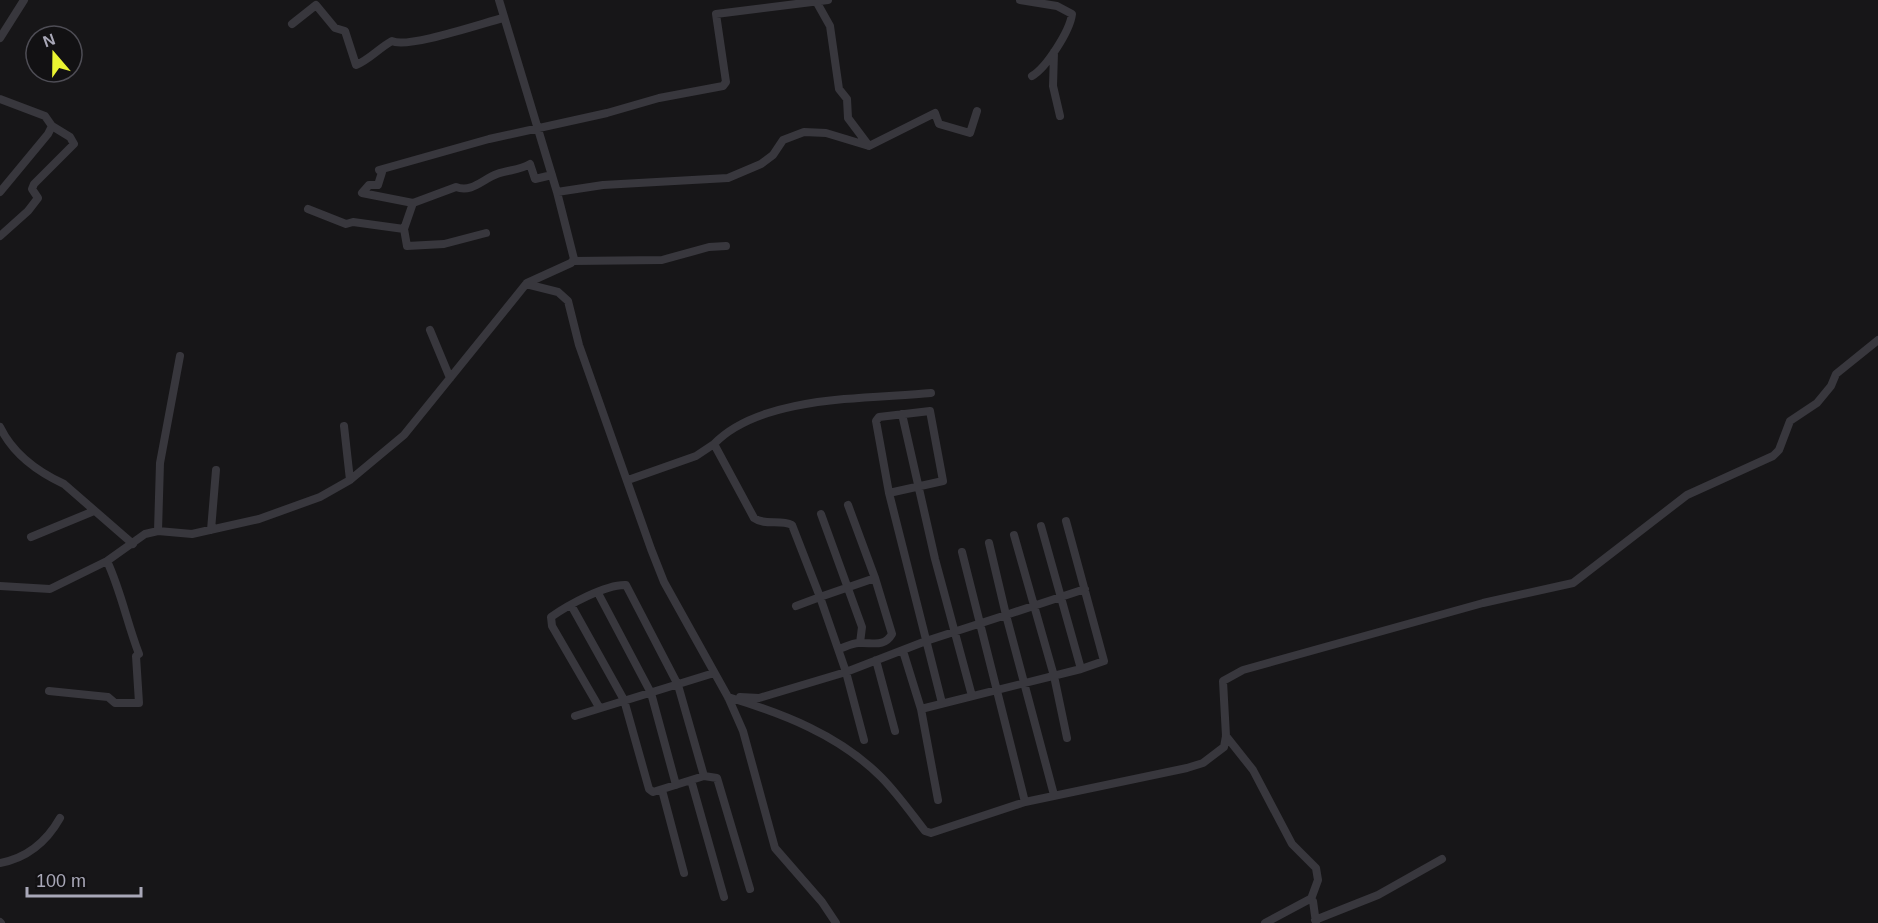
<svg xmlns="http://www.w3.org/2000/svg" width="1878" height="923" viewBox="0 0 1878 923" font-family="Helvetica,sans-serif">
  <style>
    .lines { fill: none; stroke-linecap: round; stroke-linejoin: round }
    .street { stroke: #38373d; stroke-width: 8 }
  </style>
  <rect width="100%" height="100%" fill="#171618"/>
  <g class="lines">
    <path class="street" d="M499 0 557 192 574 259 571 263 527 283
      M1020 0 1057 6 1072 14C1070 31 1046 68 1032 76
      M816 1 830 26 839 89 847 99 848 118 869 146 935 113 939 124 970 133 977 111
      M292 24 316 5 335 28 345 31 356 65C369 60 379 48 392 41 407 49 483 23 503 18
      M0 38 24 0
      M1054 52 1053 86 1060 116
      M0 99 45 116 52 126 48 134 0 192
      M383 169 378 185H369L362 193 413 203 456 187C472 193 483 179 497 174 508 170 521 170 530 164L535 179 552 175
      M379 170 489 139 607 113 659 98 723 86 726 82 716 14 828 0
      M557 192 603 185 728 178 761 164 773 155 783 140 804 132 826 133 869 146
      M308 209 346 224 353 222 404 229 413 203
      M404 229 407 246 444 244 486 233
      M0 236 28 211 38 198 32 189 34 184 74 144 70 137 52 126
      M573 261 662 260 709 247 726 246
      M430 330 450 378
      M902 414 935 559 972 696
      M344 426 350 480
      M0 427C13 454 38 472 64 484L133 544
      M628 480 696 456 714 444
      M889 493 943 481 930 411 879 417 876 421 889 493 942 703
      M821 514 862 627 860 643
      M1041 526 1081 669
      M211 530 216 470
      M158 531 160 463 180 356
      M1014 535 1054 676 1067 738
      M31 537 94 511
      M989 543 1006 615 1085 589
      M962 552 1025 802
      M875 578 820 597 792 525C780 519 765 526 754 518L714 444C761 395 867 399 931 393
      M0 586 50 589 107 561 145 534 158 531 192 534 259 519 320 497 350 480 404 435 526 284 558 292 568 301 579 345 651 549 664 582 728 697 743 731 775 848 822 902 836 923
      M598 593 651 693 676 785
      M571 605 624 700 649 789 653 792 704 776 678 685 626 585C606 584 568 605 551 617L552 626 599 707
      M796 606 820 597 846 672 864 740
      M839 649C845 647 852 643 859 643 872 642 884 648 892 634L875 578 848 505
      M903 651 921 709 938 800
      M876 660 895 731
      M49 691 108 697 115 703H139L136 656 139 654C127 623 121 591 107 561
      M728 697C784 714 839 735 881 777 897 793 911 813 925 831L931 833 1025 802 1187 768 1203 763 1224 747 1226 736 1223 681 1243 670 1483 603 1573 583 1687 495 1773 456 1779 450 1790 421 1817 403 1831 386 1836 374 1878 340
      M740 697 759 698 846 672 926 641 1006 615 1054 795
      M921 709 1081 669 1104 661 1066 521
      M575 716 714 673
      M1226 736 1253 770 1292 844 1316 868 1318 880 1311 899
      M704 776 717 778 750 889
      M691 780 724 897
      M662 790 684 873
      M0 863C27 858 47 841 60 818
      M1315 920 1378 895 1442 859
      M0 922 1 923
      M1265 923 1310 899 1313 901 1316 923"/>
  </g>
  <g transform="translate(54 54) rotate(340)"><circle r="28" fill="#121113" stroke="#4e4d55" stroke-width="1.5"/>
  <path d="M0-4.5L10 22L0 15L-10 22Z" fill="#eaf432"/>
  <text y="-9" font-size="16" font-weight="bold" text-anchor="middle" fill="#a9a8b8">N</text>
  </g>
  <path d="M27 887v9h114v-9" fill="none" stroke="#a9a8b8" stroke-width="3"/>
  <text x="36" y="887" font-size="18" fill="#a9a8b8" stroke="#121113" stroke-width="4.5" paint-order="stroke">100 m</text>
</svg>
